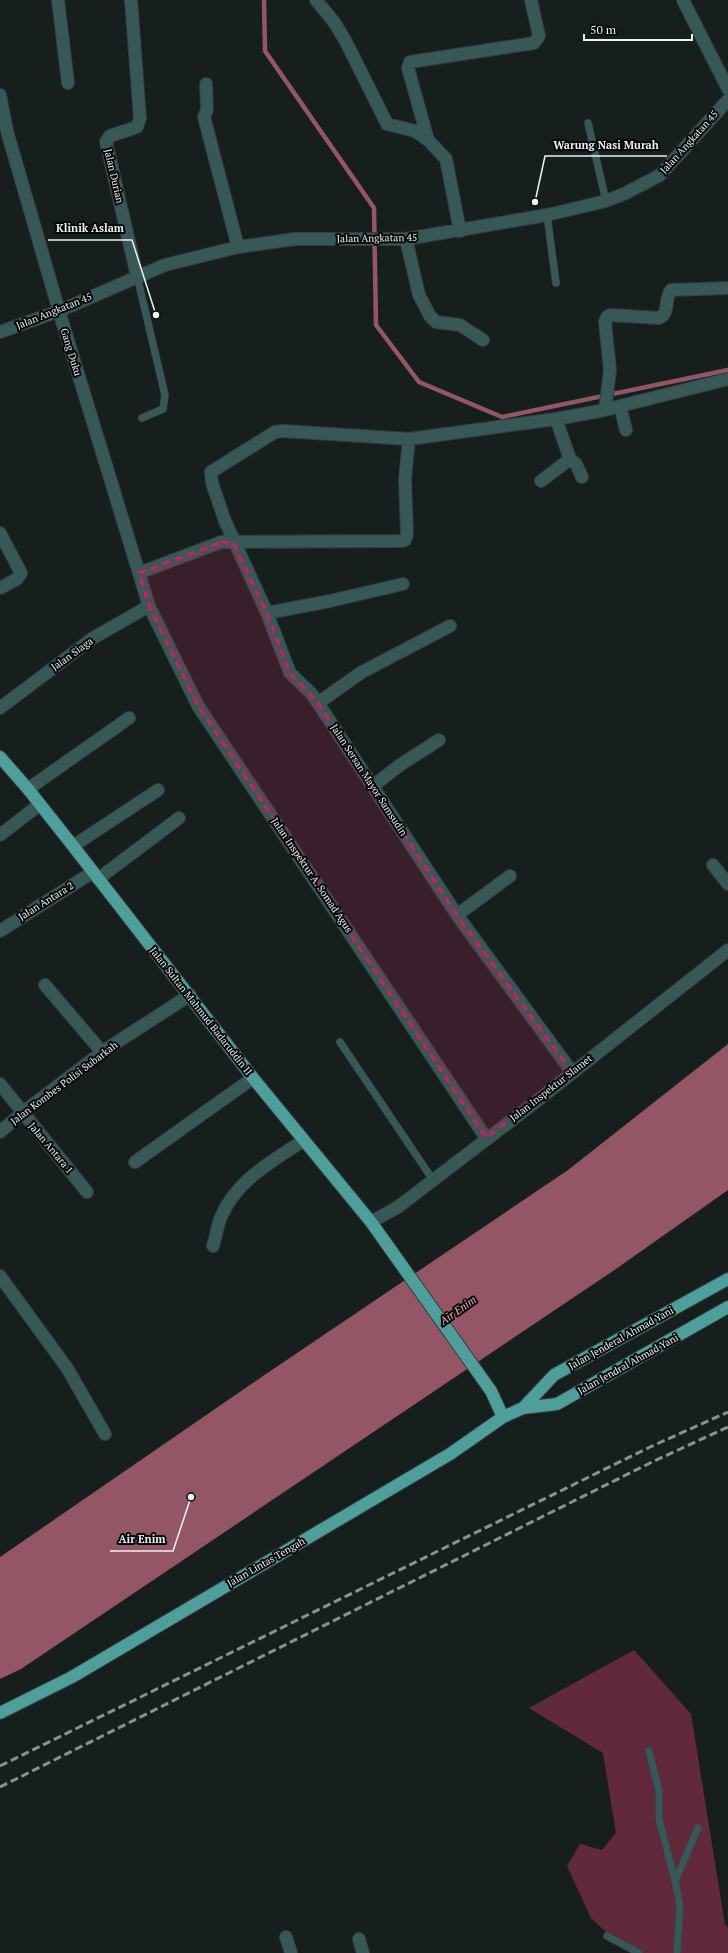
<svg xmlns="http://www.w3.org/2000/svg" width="728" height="1953" viewBox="0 0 728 1953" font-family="'PT Serif',serif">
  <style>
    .green { fill: #62293c }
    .water { fill: #945567 }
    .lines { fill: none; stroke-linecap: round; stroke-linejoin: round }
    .stream { stroke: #945567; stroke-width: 4.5 }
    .service-casing { stroke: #353d3c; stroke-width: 8 }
    .minor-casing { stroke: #353d3c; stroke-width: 14 }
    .tertiary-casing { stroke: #353d3c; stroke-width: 14 }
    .trunk-casing { stroke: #353d3c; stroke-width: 14 }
    .service { stroke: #375857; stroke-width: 7 }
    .minor { stroke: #375857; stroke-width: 12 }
    .tertiary { stroke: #375857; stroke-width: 12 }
    .trunk { stroke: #4e9f9c; stroke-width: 12 }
    .rail { stroke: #8b9191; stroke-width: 3; stroke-dasharray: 8 4; stroke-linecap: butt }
    .marked { fill: #c42363; fill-opacity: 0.2; stroke: #c42363; stroke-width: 3; stroke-dasharray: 8 5; stroke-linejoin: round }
    .labels { text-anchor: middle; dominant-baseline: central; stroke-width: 4; stroke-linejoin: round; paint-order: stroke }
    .street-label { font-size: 10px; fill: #edf2f2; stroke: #050808 }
    .water-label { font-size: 11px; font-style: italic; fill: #feb1c5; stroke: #050808 }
    .leader { fill: none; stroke: #edf2f2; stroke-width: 1.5 }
    .callout-dot { fill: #edf2f2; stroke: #050808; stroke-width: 1.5 }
    .callout-label { font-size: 11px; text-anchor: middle; font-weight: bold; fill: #edf2f2; stroke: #050808; stroke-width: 4; stroke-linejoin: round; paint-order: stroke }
  </style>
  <rect width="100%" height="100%" fill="#171f1e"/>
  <path class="green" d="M634 1650 691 1714 725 1925 728 1927V1953H642L605 1931 591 1918 567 1866 580 1844 602 1850 616 1833 603 1753 529 1708Z"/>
  <path class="water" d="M728 1044V1190L613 1271 21 1669 0 1679V1557L263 1376 568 1170Z"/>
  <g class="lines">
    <path class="stream" d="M264 0 265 51 374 208 376 325 419 382 502 417 728 370"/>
    <g class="service-casing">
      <path id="service" d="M588 123 606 201
        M547 215 556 283
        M137 276 165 395 163 409 142 418
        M340 1042 433 1180
        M649 1751 659 1791V1819L675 1881
        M607 1936 639 1953
        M677 1953 680 1905 675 1881 698 1828"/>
    </g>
    <g class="minor-casing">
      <path id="minor" d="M58 0 68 83
        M131 0 140 118 137 127 110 136 106 142 137 276
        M316 0 334 22 345 40 387 124 415 131 428 140 446 159 460 231
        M683 0 728 89
        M206 84 207 110 204 117 238 247
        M0 95 7 131 59 311 149 606 198 706 486 1138
        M428 140 408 68 410 62 534 43 539 36 531 0
        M406 239 419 295 430 316 436 322 460 325 483 340
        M0 332 59 311 165 265 238 247 295 239H406L547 215 606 201 626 193 660 175 728 100
        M620 406 728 379
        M605 410 610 370 605 322 607 317 610 315 659 318C670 313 664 299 671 290L728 288
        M556 419 570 459 576 464 582 477
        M541 481 570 459
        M0 533 21 573 17 579 0 588
        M139 573 221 542 402 541 405 540 407 534 405 479 409 439
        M267 613 330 601 403 584
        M318 703 362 672 450 626
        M0 708 93 638 149 606
        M373 786 400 765 439 740
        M28 789 129 718
        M0 835 39 805
        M73 846 158 790
        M713 865 728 884
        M98 879 179 818
        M457 915 510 876
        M0 931 93 872
        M45 985 102 1052
        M572 1072 457 915 318 703 311 693 290 673 267 613 225 521 212 483 211 472 275 432 283 431 409 439 556 419 605 410 620 406 626 430
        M0 1084 87 1192
        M0 1132 22 1113 102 1052 190 995
        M135 1162 253 1078
        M213 1246C216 1237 217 1226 221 1217 236 1180 273 1161 304 1140
        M0 1276 67 1368 105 1434
        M286 1937 291 1953
        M359 1939 363 1953"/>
    </g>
    <g class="tertiary-casing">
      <path id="tertiary" d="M371 1222 398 1207 533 1104 728 950"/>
    </g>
    <g class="trunk-casing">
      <path id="trunk" d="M0 757 28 789 73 846 253 1078 371 1222 491 1391 503 1417 450 1454 72 1677 0 1713
        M523 1408 554 1375 728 1279
        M503 1417 523 1408 557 1404 728 1307"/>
    </g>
    <use href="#service" class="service"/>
    <use href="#minor" class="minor"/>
    <use href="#tertiary" class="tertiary"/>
    <use href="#trunk" class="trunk"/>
    <path class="rail" d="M0 1766 650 1447 728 1412
      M0 1787 652 1462 728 1427"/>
  </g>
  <path class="marked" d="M221 542H233L267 613 290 673 318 703 457 915 572 1072 486 1138 198 706 149 606 139 573Z"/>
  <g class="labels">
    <g class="street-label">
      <text transform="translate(689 142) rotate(-48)">Jalan Angkatan 45</text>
      <text transform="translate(114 176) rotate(77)">Jalan Durian</text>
      <text transform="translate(377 238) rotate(-1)">Jalan Angkatan 45</text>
      <text transform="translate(54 311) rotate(-22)">Jalan Angkatan 45</text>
      <text transform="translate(71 352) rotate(73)">Gang Duku</text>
      <text transform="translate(72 654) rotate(-36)">Jalan Siaga</text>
      <text transform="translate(369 780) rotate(57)">Jalan Sersan Mayor Samsudin</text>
      <text transform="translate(312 875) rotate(56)">Jalan Inspektur A. Somad Agus</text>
      <text transform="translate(46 901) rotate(-32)">Jalan Antara 2</text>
      <text transform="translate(201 1011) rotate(52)">Jalan Sultan Mahmud Badaruddin II</text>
      <text transform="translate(64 1083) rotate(-37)">Jalan Kombes Polisi Subarkah</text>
      <text transform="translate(551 1088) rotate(-38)">Jalan Inspektur Slamet</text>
      <text transform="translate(51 1148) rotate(50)">Jalan Antara 1</text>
      <text transform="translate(621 1338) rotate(-29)">Jalan Jenderal Ahmad Yani</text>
      <text transform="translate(628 1364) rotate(-29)">Jalan Jendral Ahmad Yani</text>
      <text transform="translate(266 1562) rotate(-30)">Jalan Lintas Tengah</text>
    </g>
    <g class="water-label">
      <text transform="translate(458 1310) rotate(-35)">Air Enim</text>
    </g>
  </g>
  <path class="leader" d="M535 202L545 156H667M156 315L132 240H48M191 1497L173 1551H110"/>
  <g class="callout-dot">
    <circle cx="535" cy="202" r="4"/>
    <circle cx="156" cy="315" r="4"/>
    <circle cx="191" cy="1497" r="4"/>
  </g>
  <g class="callout-label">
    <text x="606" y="149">Warung Nasi Murah</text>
    <text x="90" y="232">Klinik Aslam</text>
    <text x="142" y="1543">Air Enim</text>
  </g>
  <path d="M584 34v6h108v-6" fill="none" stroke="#edf2f2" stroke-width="2"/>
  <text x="590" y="34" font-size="12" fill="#edf2f2" stroke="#050808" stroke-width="3" paint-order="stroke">50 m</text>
</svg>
